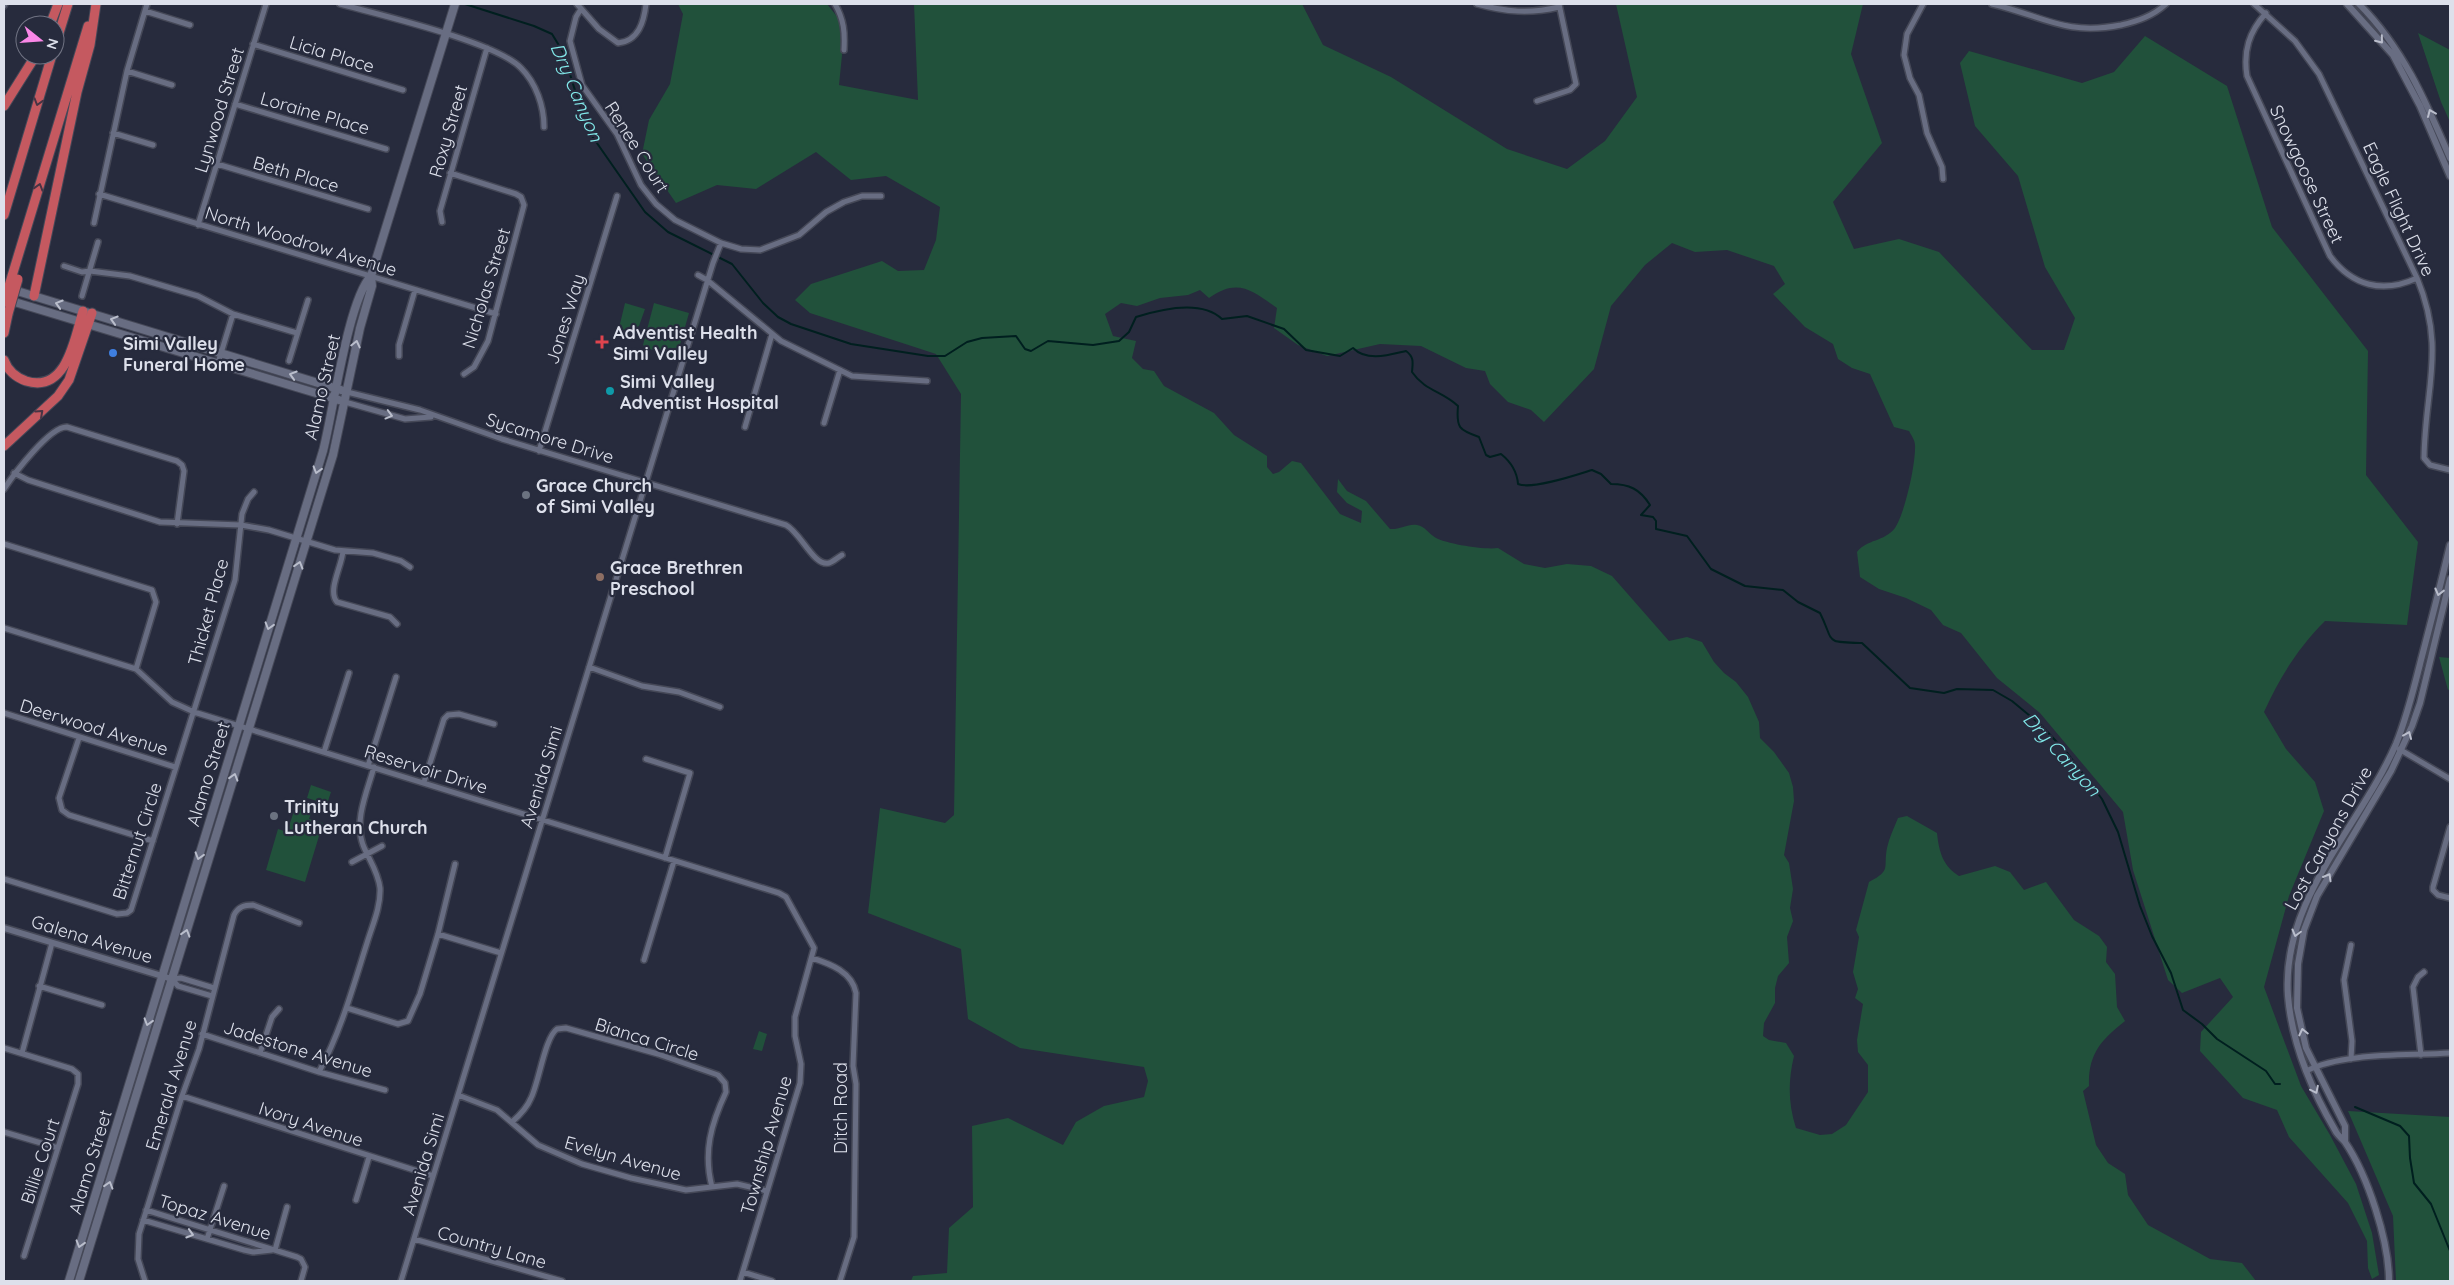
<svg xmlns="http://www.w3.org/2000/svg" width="2454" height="1285" viewBox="0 0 2454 1285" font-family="Quicksand,sans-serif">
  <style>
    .green { fill: #21513b }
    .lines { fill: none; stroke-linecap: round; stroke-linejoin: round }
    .stream { stroke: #001f1f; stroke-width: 2 }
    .minor-casing { stroke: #454857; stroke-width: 8 }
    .tertiary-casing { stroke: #454857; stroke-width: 9 }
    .secondary-casing { stroke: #454857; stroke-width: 10 }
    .motorway-casing { stroke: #454857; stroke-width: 11 }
    .minor { stroke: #686d82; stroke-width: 5 }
    .tertiary { stroke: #686d82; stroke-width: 6 }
    .secondary { stroke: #686d82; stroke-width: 8 }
    .motorway { stroke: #c55960; stroke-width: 9 }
    .motorway-bridge-casing { stroke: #454857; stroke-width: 11; stroke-linecap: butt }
    .motorway-bridge { stroke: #c55960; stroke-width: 9 }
    .oneway { stroke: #babecc }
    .oneway2 { stroke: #473444 }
    .health-dot { fill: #e0444e; stroke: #272b3d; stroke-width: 2 }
    .shop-dot { fill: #3f7fe0; stroke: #272b3d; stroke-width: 2 }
    .culture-dot { fill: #0f9aa8; stroke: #272b3d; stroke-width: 2 }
    .worship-dot { fill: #6b7280; stroke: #272b3d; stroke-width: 2 }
    .education-dot { fill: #8d6e63; stroke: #272b3d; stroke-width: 2 }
    .labels { text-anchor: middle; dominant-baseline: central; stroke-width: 4.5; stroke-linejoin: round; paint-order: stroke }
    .street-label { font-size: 18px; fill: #dde0eb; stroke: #272b3d }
    .poi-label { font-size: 18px; font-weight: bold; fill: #dde0eb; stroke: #272b3d; text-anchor: start }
    .water-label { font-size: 19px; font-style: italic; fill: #82e9ea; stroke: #272b3d }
  </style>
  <rect width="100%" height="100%" fill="#272b3d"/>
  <path class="green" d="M678 4H827L839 19 842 55 839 85 918 100 914 4H1302L1323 45 1391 77 1507 149 1567 169 1605 141 1637 97 1616 4H1863L1851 54 1882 143 1833 202 1854 249 1899 239 1939 252 2032 350H2064L2075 318 2045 267 2018 176 1975 126 1960 63 1969 51 2082 83 2114 72 2145 36 2227 86 2272 227 2368 351 2366 475 2418 542 2407 625 2325 621C2298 648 2280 677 2264 712L2286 749 2315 782 2324 811 2289 896 2264 987 2301 1086 2330 1135 2356 1184 2372 1233 2379 1275 2372 1279 2368 1268 2367 1241 2348 1203 2289 1137 2277 1110 2243 1098 2200 1051 2201 1032 2233 997 2220 978 2182 993 2168 980 2133 870 2123 812 2040 713 1997 678 1961 633 1943 625 1931 610 1906 598 1879 589 1860 577 1857 552C1867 539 1884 542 1895 528 1905 513 1916 463 1915 445 1915 440 1911 435 1909 431L1894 427 1870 374 1852 368 1838 359 1833 344 1805 327 1773 294 1785 284 1774 266 1727 250 1695 252 1672 243 1645 265 1611 306 1594 369 1544 422 1531 410 1508 402 1490 384 1485 371 1466 368 1421 346 1380 344 1327 356 1298 345 1274 328 1277 308C1253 291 1238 277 1209 298L1200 290 1188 295 1160 298 1137 306 1121 303 1105 314 1113 336 1136 341 1132 358 1143 369 1154 371 1164 386 1214 413 1234 435 1267 456V467L1273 474 1279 472 1292 461 1301 463 1340 514 1361 523 1362 511 1347 503 1337 492 1338 479 1347 491 1366 501 1390 529C1399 530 1409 523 1417 525 1425 526 1429 534 1436 538 1448 544 1484 550 1498 548L1524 564 1545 568 1567 564 1591 566 1612 576 1669 641 1687 637 1702 642 1714 662 1724 673 1736 682 1748 697 1759 722 1760 738 1774 752 1789 773 1793 787 1794 801 1784 855 1789 863 1793 889 1790 908 1793 921 1787 937 1789 963 1778 976 1775 988V1003L1764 1023 1763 1036 1769 1040 1786 1043 1794 1056C1788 1081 1788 1103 1796 1128L1820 1135 1832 1134 1846 1125 1868 1092V1065L1858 1052 1857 1040 1863 1004 1855 998 1858 989 1853 972 1859 937 1856 930 1869 882C1892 870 1883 868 1887 848 1889 838 1894 828 1898 818L1907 816 1937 833C1939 852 1943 866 1959 876L1995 866 2010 872 2024 890 2046 882 2074 920 2099 936 2107 947 2106 962 2115 974 2117 1007 2125 1021C2101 1040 2088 1054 2089 1086L2083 1091 2096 1145 2108 1163 2125 1174 2128 1195 2148 1225 2210 1259 2242 1263 2256 1281H911L913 1276 947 1273 949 1228 973 1207 972 1126 1008 1118 1063 1145 1076 1122 1104 1106 1144 1097 1148 1081 1144 1067 1020 1048 968 1019 961 949 868 913 880 808 945 823 954 815 961 394 936 354 810 313 795 300 811 284 882 261 898 271 924 270 936 240 940 207 886 176 851 180 816 152 756 189 717 185 676 203 642 154 649 120 670 84 683 14Z
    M2418 33 2450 50V122L2441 102Z
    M625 303 645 309 639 326 627 332 619 328Z
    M654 303 689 313 676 359 645 347 643 345Z
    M2439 657 2450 658V689L2448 690Z
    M311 785 331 792 327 804 307 798Z
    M295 808 311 813 309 819 323 823 305 882 266 870 278 829 287 832Z
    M759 1031 767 1034 762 1051 753 1049Z
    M2348 1111 2450 1117V1281H2396L2393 1216Z"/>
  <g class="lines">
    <path class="stream" d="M465 4 534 26 552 34 563 52 584 119 592 136 645 212 668 232 732 264 763 303 778 317 791 324 851 344 928 356H945L967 342 982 338 1016 336 1025 349 1031 351 1048 341 1093 345 1119 341 1129 332 1136 317C1161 309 1201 299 1222 319L1247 316 1284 329 1306 350 1340 356 1353 348C1367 362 1389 355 1406 351 1414 357 1413 362 1412 372 1425 391 1442 391 1458 406 1456 428 1459 430 1479 437L1486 455 1490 457 1501 454C1511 462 1517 471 1518 484 1532 490 1576 475 1592 470L1601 474 1611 484C1629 484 1640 489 1650 505L1641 515 1653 517 1656 521V529L1687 536 1711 569 1745 586 1783 590 1798 602 1820 613C1835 643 1823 642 1862 643L1910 688 1944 693 1957 689 1993 690 2012 701 2041 725 2068 754 2102 799 2118 832 2140 906 2152 936 2171 973 2183 1010 2202 1024 2217 1039 2266 1071 2275 1084H2280
      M2355 1107 2400 1126 2409 1136 2410 1158 2414 1183 2431 1204 2450 1251"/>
    <g class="minor-casing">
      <path id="minor" d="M340 4C380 15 496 42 521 68 536 83 544 106 544 127
        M577 4 599 29 618 43C639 41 644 21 646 4
        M835 4C844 20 845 32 844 50
        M1477 4C1506 12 1530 14 1559 7
        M1923 4 1907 34 1904 55 1910 78 1919 95 1927 133 1942 167 1943 179
        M1992 4C2043 16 2065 36 2121 25 2138 21 2153 16 2166 4
        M2254 4 2295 41 2319 74 2417 278C2446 348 2425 388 2424 458L2430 465 2450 470
        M4 6 5 4
        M581 9 576 17 570 41 582 85 617 134 641 185 656 204 675 220 721 243 741 249 760 250 799 235 826 212 844 202 862 196H881
        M145 11 190 25
        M2266 13C2249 32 2243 51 2247 76L2330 256C2352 286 2383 294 2417 278
        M253 44 403 90
        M127 71 172 85
        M1537 101 1570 90 1576 84 1559 4
        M235 104 386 149
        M113 133 153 145
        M217 164 368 209
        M450 173 516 194 521 197 524 205 488 341 474 367 464 374
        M99 194 496 314
        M442 222 440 211 487 48
        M94 223 127 71 147 4
        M198 225 266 4
        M64 266 82 272 90 271 130 276 198 296 233 314 297 333
        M698 275 707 280 781 341 852 376 927 381
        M82 296 98 242
        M399 356V345L415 290
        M289 361 308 300
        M218 363 233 314
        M347 392 420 410 502 439 786 525C801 533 814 567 829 563 833 562 838 557 842 555
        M345 402 405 419 431 417
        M824 423 840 370
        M745 427 772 334
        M539 451 617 196
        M14 473 28 480 160 522 241 525 269 530 335 550 373 553 401 561 410 567
        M4 489C14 474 50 426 67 427L177 461 182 465 184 471 177 524
        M4 544 152 590 156 602 136 669
        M343 551C342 566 327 591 337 602L390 617 397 624
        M4 628 136 669 172 702 194 712 779 893 786 897 814 948 795 1017V1036L801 1064 800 1083 740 1281
        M589 667 642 686 679 692 720 707
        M4 713 175 767
        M79 738 59 798 62 810 69 815 153 841
        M2399 749 2450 779
        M324 752 349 673
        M646 759 690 773 665 858
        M368 766 396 677
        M424 782 444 719 448 715 459 714 494 724
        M2450 827 2433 887V890L2438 895 2450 898
        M352 862 382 846
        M4 879 117 914 127 913 131 910 235 580 242 514 248 499 254 492
        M438 934 501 953
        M2351 945 2344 980 2352 1041 2351 1059
        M812 958C831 964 852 972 856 993L853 1066 856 1084 854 1237 840 1281
        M644 960 674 861
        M172 979 178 986 212 996
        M172 979 181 978 214 988
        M39 986 102 1005
        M347 1008 398 1024 408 1021 420 994 438 934 455 864
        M202 1034 319 1072 385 1090
        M4 1048 72 1069 78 1074V1084L24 1256
        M22 1053 52 943
        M260 1053 272 1017 279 1009
        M2421 1055 2413 987 2418 977 2424 972
        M2306 1071C2344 1052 2407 1056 2450 1053
        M319 1072C341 1031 353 987 367 943 372 926 381 907 380 888 378 871 369 860 363 845 354 820 367 792 374 767
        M458 1095 497 1110 538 1145 582 1164 631 1178 686 1190 737 1184 767 1191
        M182 1096 433 1176
        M512 1122C520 1115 527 1108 531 1098 539 1082 545 1037 557 1029L566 1028 658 1054 718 1075 725 1083 726 1092C711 1124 703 1152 712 1187
        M4 1132 58 1148
        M356 1200 369 1157
        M146 1210 297 1257 301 1259 305 1267 301 1281
        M143 1220 244 1250 253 1252 272 1250
        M207 1239 224 1186
        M414 1239 562 1281
        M275 1250 287 1207
        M743 1272 772 1281
        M145 1281 138 1259 139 1234 182 1096 199 1049 234 915C238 907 244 905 253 905L299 923
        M401 1281 713 263 721 243"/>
    </g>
    <g class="tertiary-casing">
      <path id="tertiary" d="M2347 4 2393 55 2420 106 2450 176
        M2359 4C2403 48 2426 102 2450 158
        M4 928 172 979
        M2345 1142V1126L2306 1048 2297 1008 2298 964 2304 930 2317 896 2391 771 2412 726 2420 703 2450 579
        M2389 1281C2389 1241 2368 1176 2345 1142 2342 1138 2337 1135 2335 1130 2311 1089 2292 1044 2288 996 2281 899 2360 827 2396 744 2407 717 2414 688 2421 660 2431 622 2441 583 2450 545"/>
    </g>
    <g class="secondary-casing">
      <path id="secondary" d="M4 287 341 390
        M8 300 339 400
        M69 1281 323 451C333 413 348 300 371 276
        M79 1281 333 455 360 328 372 286 371 276 455 4"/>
    </g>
    <g class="motorway-casing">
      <path id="motorway" d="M50 25 58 4
        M55 46 68 4
        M4 106 36 55
        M4 215 52 55
        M12 276 88 26
        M34 296 77 92 90 45 96 4
        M4 333 8 314
        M4 360C8 371 15 377 26 381 67 394 75 337 83 311
        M4 446 58 396 69 380 92 313"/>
    </g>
    <use href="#minor" class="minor"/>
    <use href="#tertiary" class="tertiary"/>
    <use href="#secondary" class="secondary"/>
    <use href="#motorway" class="motorway"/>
    <g class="motorway-bridge-casing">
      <path id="motorway-bridge" d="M4 302 12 276
        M8 314 18 279"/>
    </g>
    <use href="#motorway-bridge" class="motorway-bridge"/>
  </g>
  <defs><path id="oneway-chevron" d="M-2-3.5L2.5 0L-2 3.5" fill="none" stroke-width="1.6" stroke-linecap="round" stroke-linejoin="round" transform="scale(1.25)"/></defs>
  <g class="oneway">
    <use href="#oneway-chevron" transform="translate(2380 40) rotate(51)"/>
    <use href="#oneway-chevron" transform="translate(2431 113) rotate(-113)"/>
    <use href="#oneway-chevron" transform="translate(59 304) rotate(-163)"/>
    <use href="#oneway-chevron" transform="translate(114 320) rotate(-163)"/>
    <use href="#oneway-chevron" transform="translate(356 344) rotate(-77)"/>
    <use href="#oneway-chevron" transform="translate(293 375) rotate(-163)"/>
    <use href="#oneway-chevron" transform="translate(389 415) rotate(15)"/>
    <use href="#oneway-chevron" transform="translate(317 470) rotate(107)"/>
    <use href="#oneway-chevron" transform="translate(299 565) rotate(-73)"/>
    <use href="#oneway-chevron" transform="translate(2439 592) rotate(104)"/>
    <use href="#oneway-chevron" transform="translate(269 626) rotate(107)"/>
    <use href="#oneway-chevron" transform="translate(2408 735) rotate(-67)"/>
    <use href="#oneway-chevron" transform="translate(234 777) rotate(-73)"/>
    <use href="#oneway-chevron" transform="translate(199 856) rotate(107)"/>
    <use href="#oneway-chevron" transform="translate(2328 877) rotate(-60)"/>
    <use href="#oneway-chevron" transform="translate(186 933) rotate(-73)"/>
    <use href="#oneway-chevron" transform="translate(2296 933) rotate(105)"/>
    <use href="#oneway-chevron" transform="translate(148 1022) rotate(107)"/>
    <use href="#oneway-chevron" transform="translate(2303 1032) rotate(-103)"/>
    <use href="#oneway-chevron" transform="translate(2315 1090) rotate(64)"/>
    <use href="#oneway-chevron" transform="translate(109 1185) rotate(-73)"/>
    <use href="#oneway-chevron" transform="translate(190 1234) rotate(17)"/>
    <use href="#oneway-chevron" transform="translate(80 1244) rotate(107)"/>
  </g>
  <g class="oneway2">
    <use href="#oneway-chevron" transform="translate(38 102) rotate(107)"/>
    <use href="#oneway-chevron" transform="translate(39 187) rotate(-73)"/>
    <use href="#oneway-chevron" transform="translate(40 413) rotate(-42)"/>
  </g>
  <path class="health-dot" d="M599.5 334.5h5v5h5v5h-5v5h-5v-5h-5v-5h5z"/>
  <circle class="shop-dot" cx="113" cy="353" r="5"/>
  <circle class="culture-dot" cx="610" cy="391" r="5"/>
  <g class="worship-dot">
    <circle cx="526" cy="495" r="5"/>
    <circle cx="274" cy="816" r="5"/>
  </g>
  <circle class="education-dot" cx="600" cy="577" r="5"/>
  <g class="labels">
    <g class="street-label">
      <text transform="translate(332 54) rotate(17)">Licia Place</text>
      <text transform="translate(219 110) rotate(-73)">Lynwood Street</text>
      <text transform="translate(315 113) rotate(16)">Loraine Place</text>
      <text transform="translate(448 131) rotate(-74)">Roxy Street</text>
      <text transform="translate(637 147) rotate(58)">Renee Court</text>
      <text transform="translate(296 174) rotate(16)">Beth Place</text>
      <text transform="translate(2307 174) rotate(65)">Snowgoose Street</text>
      <text transform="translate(2399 209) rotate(65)">Eagle Flight Drive</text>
      <text transform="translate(301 241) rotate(17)">North Woodrow Avenue</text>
      <text transform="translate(486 288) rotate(-73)">Nicholas Street</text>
      <text transform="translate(565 319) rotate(-73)">Jones Way</text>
      <text transform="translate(322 387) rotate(-77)">Alamo Street</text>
      <text transform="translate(550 438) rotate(17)">Sycamore Drive</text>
      <text transform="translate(208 612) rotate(-75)">Thicket Place</text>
      <text transform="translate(94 727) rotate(17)">Deerwood Avenue</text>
      <text transform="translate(426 769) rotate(17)">Reservoir Drive</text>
      <text transform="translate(208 774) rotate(-73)">Alamo Street</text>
      <text transform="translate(541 777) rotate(-73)">Avenida Simi</text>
      <text transform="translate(2328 838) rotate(-61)">Lost Canyons Drive</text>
      <text transform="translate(137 841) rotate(-72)">Bitternut Circle</text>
      <text transform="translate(92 939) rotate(17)">Galena Avenue</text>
      <text transform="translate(647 1039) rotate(17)">Bianca Circle</text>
      <text transform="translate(298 1049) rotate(17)">Jadestone Avenue</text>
      <text transform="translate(171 1085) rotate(-73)">Emerald Avenue</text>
      <text transform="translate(840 1108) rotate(-90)">Ditch Road</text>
      <text transform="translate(311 1124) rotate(18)">Ivory Avenue</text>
      <text transform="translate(766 1145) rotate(-74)">Township Avenue</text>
      <text transform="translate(623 1158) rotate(16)">Evelyn Avenue</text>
      <text transform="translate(40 1161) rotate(-72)">Billie Court</text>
      <text transform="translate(90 1162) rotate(-73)">Alamo Street</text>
      <text transform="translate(423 1164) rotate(-73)">Avenida Simi</text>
      <text transform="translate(215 1217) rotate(17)">Topaz Avenue</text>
      <text transform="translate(492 1247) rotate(16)">Country Lane</text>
    </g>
    <g class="poi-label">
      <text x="613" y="332">Adventist Health<tspan x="613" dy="21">Simi Valley</tspan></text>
      <text x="123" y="343">Simi Valley<tspan x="123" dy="21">Funeral Home</tspan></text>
      <text x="620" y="381">Simi Valley<tspan x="620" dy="21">Adventist Hospital</tspan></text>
      <text x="536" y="485">Grace Church<tspan x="536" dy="21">of Simi Valley</tspan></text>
      <text x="610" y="567">Grace Brethren<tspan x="610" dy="21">Preschool</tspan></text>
      <text x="284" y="806">Trinity<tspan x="284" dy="21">Lutheran Church</tspan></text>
    </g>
    <g class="water-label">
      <text transform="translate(577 92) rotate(67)">Dry Canyon</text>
      <text transform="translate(2062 754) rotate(48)">Dry Canyon</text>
    </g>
  </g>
  <rect width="2454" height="1285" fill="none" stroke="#dde0eb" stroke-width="10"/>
  <g transform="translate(40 40) rotate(107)"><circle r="24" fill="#272b3d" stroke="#707383"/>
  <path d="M0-4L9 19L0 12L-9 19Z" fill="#fa87e7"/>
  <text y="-8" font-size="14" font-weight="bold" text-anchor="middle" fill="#dde0eb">N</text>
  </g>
</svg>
